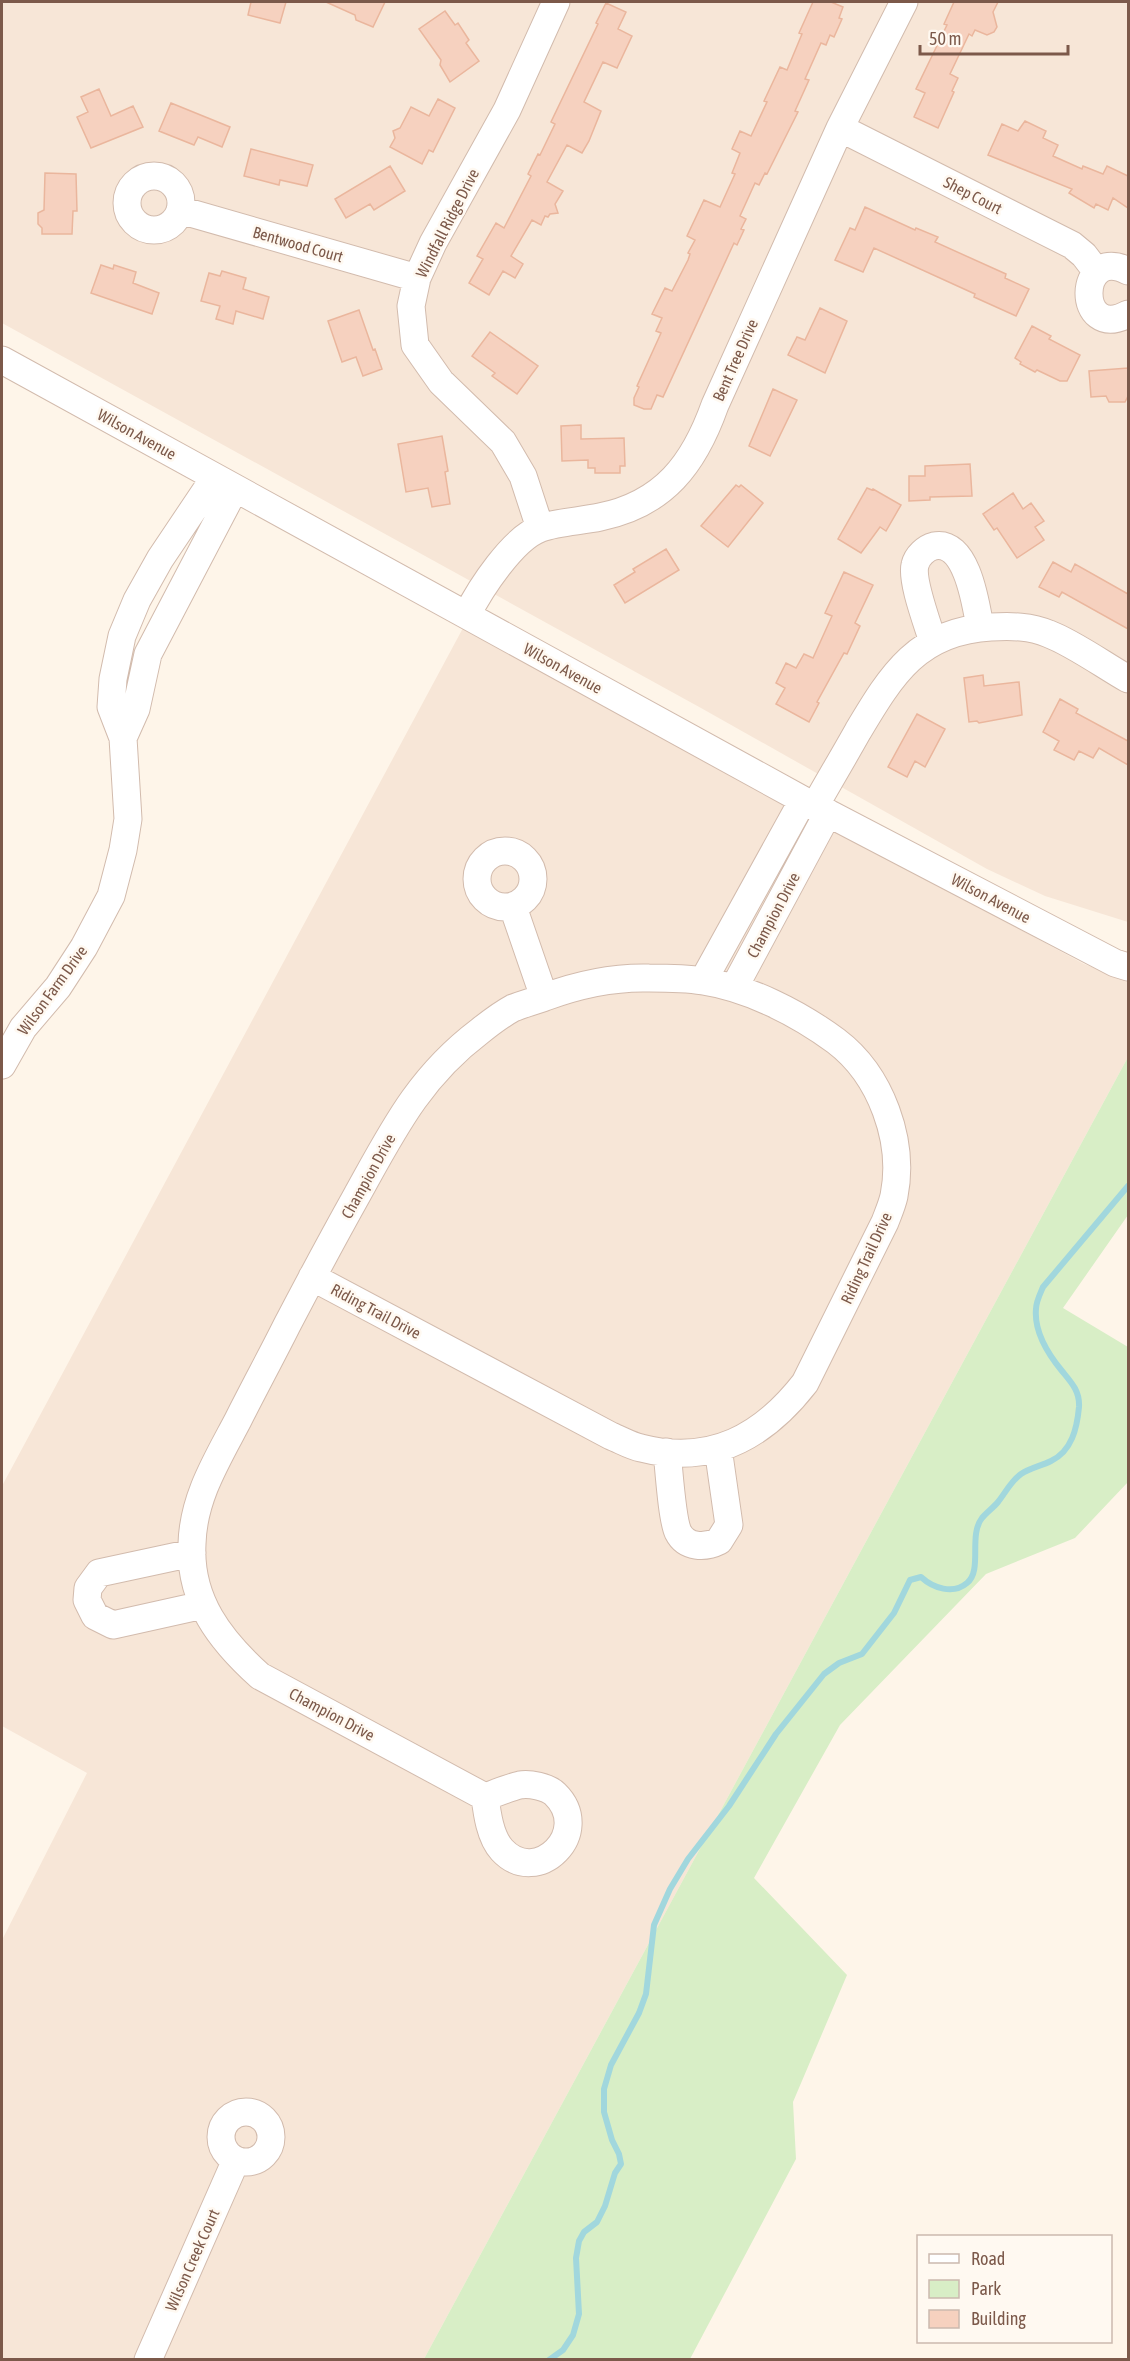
<svg xmlns="http://www.w3.org/2000/svg" width="1130" height="2361" viewBox="0 0 1130 2361" font-family="'Asap Condensed',sans-serif">
  <style>
    .residential { fill: #f7e6d7 }
    .green { fill: #d8eec6 }
    .lines { fill: none; stroke-linecap: round; stroke-linejoin: round }
    .stream { stroke: #a1d7dd; stroke-width: 6 }
    .building { fill: #f6d1bf; stroke: #eab69d; stroke-width: 1.5 }
    .minor-casing { stroke: #d2bbad; stroke-width: 29 }
    .minor { stroke: #fff; stroke-width: 27 }
    .labels { text-anchor: middle; dominant-baseline: central; stroke-width: 5; stroke-linejoin: round; paint-order: stroke }
    .street-label { font-size: 16px; fill: #7c594a; stroke: #fff9f1 }
  </style>
  <rect width="100%" height="100%" fill="#fef5e9"/>
  <path class="residential" d="M2 2H1128V922L1045 896 987 869 701 708 2 323Z
    M463 628 1084 964 1128 981V1057L424 2359H2V1940L87 1773 2 1726V1486Z"/>
  <path class="green" d="M1128 1057V1215L1063 1308 1128 1347V1482L1075 1538 986 1574 840 1725 754 1878 847 1975 793 2102 796 2159 690 2359H424Z"/>
  <g class="lines">
    <path class="stream" d="M549 2360 563 2350 573 2335 579 2314 576 2258 579 2241 584 2232 597 2222 605 2206 615 2173 621 2164 619 2154 612 2140 604 2112V2089L611 2065 639 2013 646 1994 654 1925 670 1889 688 1859 729 1806 776 1734 824 1674 839 1663 862 1654 894 1613 910 1580 921 1577C933 1588 953 1595 967 1583 983 1570 968 1536 982 1518 987 1512 993 1508 998 1502 1006 1492 1011 1481 1021 1474 1030 1468 1041 1466 1051 1461 1072 1451 1077 1428 1079 1407 1080 1391 1071 1382 1062 1371 1048 1354 1034 1331 1036 1309 1036 1302 1040 1294 1043 1287L1128 1186"/>
  </g>
  <path class="building" d="M251 2H286L280 23 248 15Z
    M326 2H385L373 27 356 20 355 15Z
    M813 2H831L843 7 839 18 842 19 834 37 830 35 826 45 821 43 805 79 809 80 795 111 798 112 767 174 765 173 759 185 755 183 740 216 746 219 741 229 744 230 737 245 734 243 663 397 657 395 651 409H644L634 405V398L639 387 637 386 661 333 656 331 662 318 652 314 665 288 672 291 688 260 690 254 688 253 695 240 687 236 704 200 720 207 735 174 732 173 740 153 732 149 740 131 751 136 767 102 764 101 780 67 787 70 802 34 799 33Z
    M954 2H998L993 12 997 27 994 32 987 35 975 30 972 36 969 34 950 74 958 78 952 91 954 92 938 128 914 117 925 93 916 89 947 25 944 24Z
    M606 3 626 12 618 29 632 36 617 68 603 62 584 102 601 111 589 141 582 153 567 145 547 182 563 191 555 204 558 213 550 214 548 217 545 216 541 225 532 220 511 256 523 264 515 278 503 271 489 295 469 283 483 259 477 256 496 223 504 228 531 176 528 174 538 154 540 155 555 124 551 122 598 24 596 23Z
    M445 11 455 25 458 23 469 40 466 43 479 61 450 82 440 65 441 60 419 29Z
    M99 89 111 116 133 106 143 127 91 148 77 117 88 112 81 97Z
    M438 99 455 108 433 152 429 150 422 164 390 147 395 138 393 131 400 128 411 107 429 116Z
    M171 103 230 127 222 147 198 137 194 145 159 131Z
    M1025 121 1046 131 1043 138 1058 145 1053 156 1082 169 1083 166 1103 174 1107 166 1128 176V208L1113 198 1108 210 1096 204 1094 208 1069 193 1072 189 988 155 1002 124 1018 131Z
    M251 149 313 165 307 186 280 180 279 185 244 176Z
    M390 166 405 191 374 210 370 204 346 218 335 199Z
    M45 173 76 174 77 211H73L72 234H42V228L38 224V213L44 210Z
    M865 207 915 230 916 228 938 237 935 242 1006 274 1005 278 1029 289 1016 316 974 297 975 294 874 248 863 272 835 260 850 228 855 230Z
    M101 265 113 269 114 265 136 272 133 283 159 293 152 314 91 293Z
    M222 271 246 278 243 289 269 297 263 319 236 311 233 324 216 319 220 306 201 301 209 273 220 276Z
    M820 308 847 321 825 373 788 355 797 337 805 340Z
    M359 310 373 350 375 349 382 369 363 376 356 357 342 362 328 321Z
    M1032 326 1051 336 1049 339 1080 355 1067 381H1060L1037 370 1035 372 1020 364 1021 362 1015 358Z
    M490 332 538 366 517 394 492 376 495 373 472 356Z
    M1128 368V396L1125 402H1109L1106 396 1091 397 1089 371Z
    M773 389 797 400 770 456 749 446Z
    M581 425V439L624 438 625 466H620V473H595V468H588V460L562 461 561 426Z
    M442 436 448 471 445 472 450 504 432 507 428 488 406 492 398 444Z
    M970 464 972 496 930 497V500L909 501V476H925V466Z
    M736 485 739 487 741 485 763 503 728 547 701 526Z
    M867 488 872 490 873 489 901 505 886 531 880 527 861 553 838 539Z
    M1013 493 1023 509 1031 503 1044 521 1035 527 1044 540 1017 558 997 528 994 530 983 514Z
    M666 549 679 570 625 603 614 585 635 572 633 569Z
    M1053 562 1071 572 1075 564 1128 594V629L1062 592 1059 597 1039 587Z
    M844 572 873 585 855 623 860 626 847 654 844 653 817 702 819 703 809 722 776 704 785 688 776 683 786 663 796 668 804 654 813 658 832 616 825 613Z
    M983 675 984 686 1019 682 1022 715 979 723 977 721 969 722 964 678Z
    M1060 699 1078 709 1076 713 1128 741V765L1099 748 1093 758 1079 751 1074 760 1054 750 1059 741 1043 732Z
    M917 714 945 729 925 767 915 761 907 777 888 767Z"/>
  <g class="lines">
    <g class="minor-casing">
      <path id="minor" d="M840 128 1072 245 1084 255 1097 272
        M127 203a27 27 0 1 1 54 0a27 27 0 1 1-54 0Z
        M180 210 417 278
        M1128 271C1077 244 1075 342 1128 314
        M2 360 803 800 1115 963 1128 967
        M540 528 523 476 503 442 441 382 415 345 411 306 417 278 433 243 507 110 556 2
        M467 615C480 589 513 538 541 528 557 522 582 521 600 517 664 504 694 464 715 405L840 128 904 2
        M933 642C928 625 911 581 915 565 917 556 926 548 934 546 967 539 976 605 980 627
        M123 738 136 709 148 654 235 488
        M815 806C829 781 844 756 858 731 892 674 918 631 991 627 1012 626 1030 626 1049 634 1073 643 1105 666 1128 679
        M477 879a28 28 0 1 1 56 0a28 28 0 1 1-56 0Z
        M513 907 544 997
        M703 981 803 800
        M734 988 828 813
        M2 1065 23 1028 58 987 84 947 111 896 123 850 128 819 123 738 111 707 113 679 122 636 137 600 160 559 215 477
        M312 1277 611 1436C621 1440 631 1446 641 1448 711 1466 763 1437 805 1383L885 1222C888 1214 892 1205 894 1196 905 1141 881 1075 836 1041 798 1013 749 988 703 981 685 978 667 978 649 978 612 977 580 984 545 997 535 1001 523 1004 513 1008 502 1014 490 1023 480 1031 419 1077 393 1130 357 1195 333 1238 310 1281 287 1325 271 1357 254 1388 238 1420 217 1460 193 1498 192 1544 189 1600 220 1640 260 1676L485 1797C496 1793 508 1788 520 1785 529 1783 548 1787 555 1794 594 1832 537 1888 502 1850 490 1837 487 1813 485 1797
        M667 1452C669 1470 672 1519 678 1532 686 1548 705 1548 719 1541L729 1525 718 1448
        M192 1553 99 1573 88 1588 87 1600 95 1616 113 1625 203 1605
        M221 2137a25 25 0 1 1 50 0a25 25 0 1 1-50 0Z
        M148 2360 236 2160"/>
    </g>
    <use href="#minor" class="minor"/>
  </g>
  <g class="labels">
    <g class="street-label">
      <text transform="translate(973 195) rotate(27)">Shep Court</text>
      <text transform="translate(447 223) rotate(-63)">Windfall Ridge Drive</text>
      <text transform="translate(298 244) rotate(16)">Bentwood Court</text>
      <text transform="translate(735 360) rotate(-66)">Bent Tree Drive</text>
      <text transform="translate(137 434) rotate(29)">Wilson Avenue</text>
      <text transform="translate(563 668) rotate(29)">Wilson Avenue</text>
      <text transform="translate(991 898) rotate(28)">Wilson Avenue</text>
      <text transform="translate(773 915) rotate(-62)">Champion Drive</text>
      <text transform="translate(52 990) rotate(-54)">Wilson Farm Drive</text>
      <text transform="translate(368 1176) rotate(-61)">Champion Drive</text>
      <text transform="translate(866 1258) rotate(-65)">Riding Trail Drive</text>
      <text transform="translate(376 1311) rotate(28)">Riding Trail Drive</text>
      <text transform="translate(332 1714) rotate(28)">Champion Drive</text>
      <text transform="translate(192 2260) rotate(-66)">Wilson Creek Court</text>
    </g>
  </g>
  <rect width="1130" height="2361" fill="none" stroke="#7c594a" stroke-width="6"/>
  <rect x="917" y="2235" width="195" height="108" fill="#fff9f1" stroke="#cbb9ae" stroke-width="1.5"/>
  <rect x="929" y="2254" width="30" height="9" fill="#ffffff" stroke="#cbb9ae" stroke-width="1.5"/>
  <text x="971" y="2265" font-size="18" fill="#7c594a">Road</text>
  <rect x="929" y="2280" width="30" height="18" fill="#d8eec6" stroke="#cbb9ae" stroke-width="1.5"/>
  <text x="971" y="2295" font-size="18" fill="#7c594a">Park</text>
  <rect x="929" y="2310" width="30" height="18" fill="#f6d1bf" stroke="#cbb9ae" stroke-width="1.5"/>
  <text x="971" y="2325" font-size="18" fill="#7c594a">Building</text>
  <path d="M920 45v9h148v-9" fill="none" stroke="#7c594a" stroke-width="3"/>
  <text x="929" y="45" font-size="18" fill="#7c594a" stroke="#fff9f1" stroke-width="4.5" paint-order="stroke">50 m</text>
</svg>
